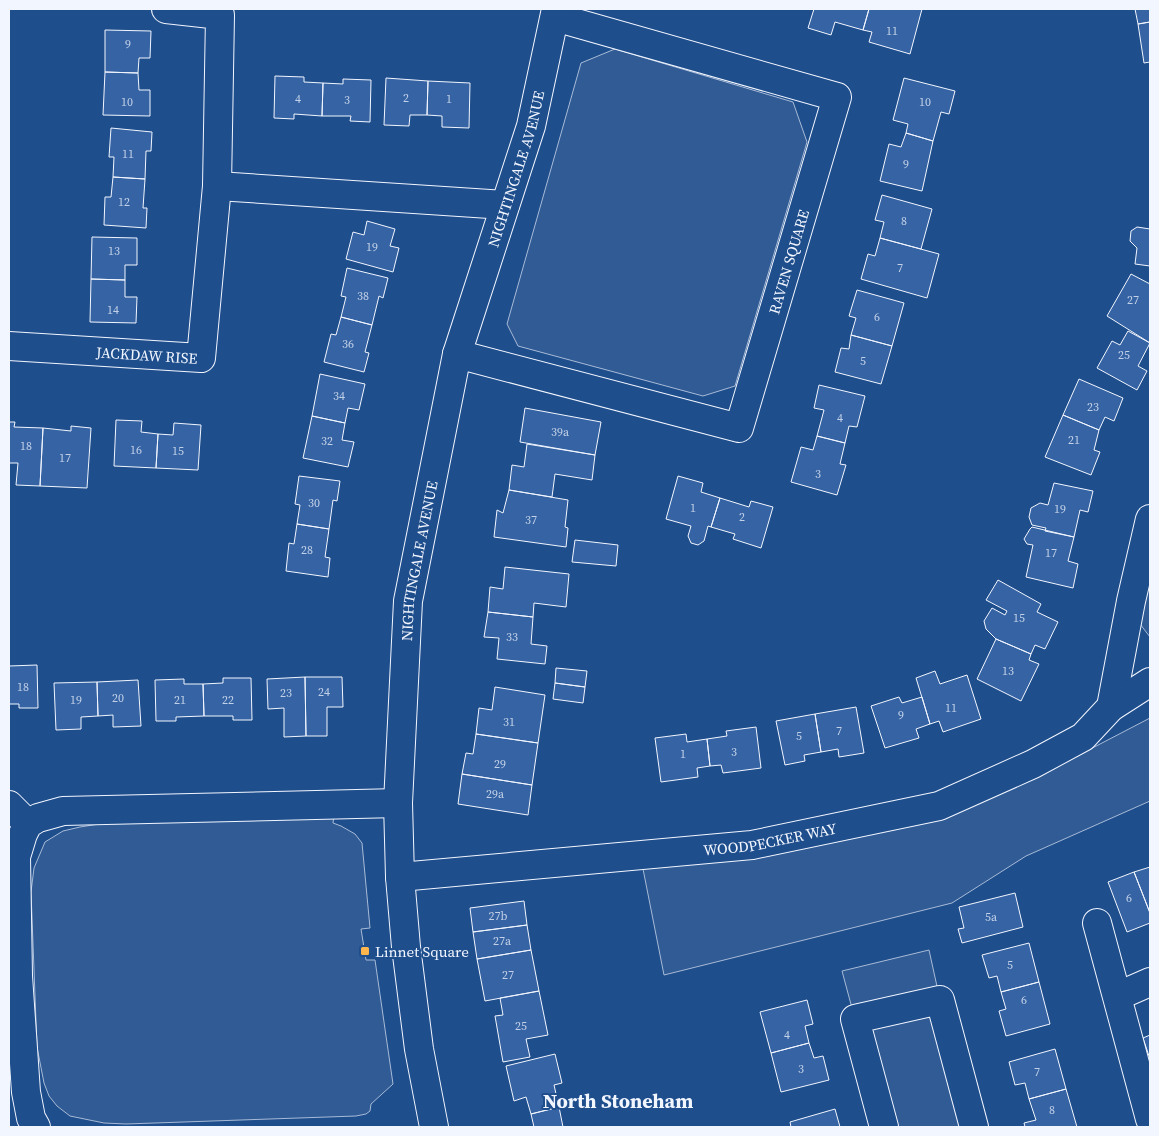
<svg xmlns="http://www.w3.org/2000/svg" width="1159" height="1136" viewBox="0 0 1159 1136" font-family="'Source Serif 4',serif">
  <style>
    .built { fill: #305b95; stroke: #a8bbd7 }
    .building { fill: #3563a3; stroke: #f2f6ff }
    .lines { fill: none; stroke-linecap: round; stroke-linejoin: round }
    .minor-casing { stroke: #f2f6ff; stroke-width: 30 }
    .minor { stroke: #1f4e8c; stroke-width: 28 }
    .poi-dot { fill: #ffb74d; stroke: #1f4e8c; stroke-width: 2 }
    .labels { text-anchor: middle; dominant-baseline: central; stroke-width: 4; stroke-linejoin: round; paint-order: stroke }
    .number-label { font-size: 12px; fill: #c3d1e8 }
    .street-label { font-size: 15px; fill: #f2f6ff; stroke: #1f4e8c }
    .poi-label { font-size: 15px; fill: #f2f6ff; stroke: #1f4e8c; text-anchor: start }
    .district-label { font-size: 20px; font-weight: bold; fill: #f2f6ff; stroke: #1f4e8c }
  </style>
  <rect width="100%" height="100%" fill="#1f4e8c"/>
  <path class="built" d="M615 49 793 102 807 142 735 386 703 396 518 346 507 324 581 63Z
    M1150 572V637L1140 624Z
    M1150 718V801L1026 856 952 903 664 975 643 869 920 822 1031 780Z
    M334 815 333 823 341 826 355 834 362 843 370 928 361 929 366 960H375L393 1084 371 1104 370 1111 366 1114 356 1116 126 1124 104 1123 70 1116 57 1106 49 1096 44 1083 37 1047 31 892 34 868 45 842 63 831 80 827 112 822Z
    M929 950 940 1000 974 1127H884L842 971Z"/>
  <path class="building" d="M814 9H869L863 30 835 22 831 35 808 28Z
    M869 9H922L910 54 869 42 872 32 863 30Z
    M1135 9H1150V22L1138 24Z
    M1150 22V62L1144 63 1138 24Z
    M105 30 151 31 150 58H139L138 73 105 72Z
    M105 72 138 73 139 90H150V116L103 115Z
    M275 76 304 77V82L323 83 322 116 294 114V119L274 118Z
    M386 78 428 81 427 115H410L409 126 384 125Z
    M904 78 955 91 949 114 941 112 933 141 906 133 908 124 893 120Z
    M343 79 371 80 370 122 350 121 351 116H322L323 83 343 84Z
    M428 81 470 83 469 128 442 127V116L427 115Z
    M111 128 152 132 151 151H146L145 179 113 177 114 157H109Z
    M906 133 933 141 922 191 880 181 889 144 901 147Z
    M113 177 145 179 143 208H147L146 228 104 225 105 197H111Z
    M882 195 932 209 921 249 880 238 884 222 875 220Z
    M367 221 395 229 390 246 399 248 393 272 346 259 353 232 364 235Z
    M1137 227 1150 229V266L1135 264 1137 248 1130 241 1131 231Z
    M92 237 137 238V265H125V280L91 279Z
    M880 238 939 254 927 298 861 279 868 254 875 256Z
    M347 268 388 278 383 298 379 296 372 325 341 317 346 297 341 296Z
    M1131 274 1150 284V343L1107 316Z
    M91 279 125 280V297H137L136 323 90 322Z
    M857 290 904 303 892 346 851 335 856 318 849 316Z
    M341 317 372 325 365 352 369 353 364 372 324 362 331 334 336 335Z
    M1128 331 1150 343 1138 366 1147 371 1137 390 1097 368 1112 341 1120 345Z
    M851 335 892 346 881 384 835 372 841 348 849 349Z
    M320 374 365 384 359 410 348 408 345 423 312 416Z
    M1079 379 1123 398 1114 421 1105 417 1099 430 1063 415Z
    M819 385 865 396 857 427 849 426 845 443 817 436 824 410 814 408Z
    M525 408 601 422 595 455 520 442Z
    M1063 415 1099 430 1094 450 1100 452 1091 475 1045 457Z
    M312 416 345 423 342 440 354 442 348 467 303 458Z
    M116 420 142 421 141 432 158 434 156 468 114 466Z
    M9 422H15L14 427 43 428 40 486 16 485 18 463H9Z
    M174 423 201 425 198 470 156 468 158 434 173 435Z
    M71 426 91 428 87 488 40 486 43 428 71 431Z
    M817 436 845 443 840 464 846 465 837 495 791 482 801 447 813 450Z
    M527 444 595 455 592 480 555 474 552 497 509 490 512 465 524 467Z
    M299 476 340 481 337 501 333 500 329 529 297 524 300 505 295 504Z
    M678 476 703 483 701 492 720 498 711 527 708 526 704 541 698 545 691 543 688 536 691 526 666 519Z
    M1054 483 1093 491 1088 512 1080 510 1074 537 1045 531 1046 528 1032 525 1029 517 1031 508 1040 503 1048 505Z
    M509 490 568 500 565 527 568 528 566 547 494 537 497 510 503 513Z
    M720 498 749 507 751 501 773 507 761 548 733 539 735 534 711 527Z
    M297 524 329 529 325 557 330 558 328 577 286 571 289 543 294 544Z
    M1032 527 1074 537 1068 561 1078 564 1073 588 1026 577 1033 545 1027 544 1024 539 1030 529Z
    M575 540 618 545 616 566 572 562Z
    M505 567 569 574 566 607 534 603 533 617 488 612 490 587 503 589Z
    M998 580 1041 604 1037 612 1058 622 1045 649 1035 645 1031 654 996 639 986 629 984 621 992 608 1005 615 1007 611 986 600Z
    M488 612 533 617 531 644 547 646 545 664 497 659 499 638 484 637Z
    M996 639 1031 654 1029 660 1039 664 1021 701 977 679Z
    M37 665 38 708H19V704H9V666Z
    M556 668 587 671 585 687 555 683Z
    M935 671 940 684 967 675 981 719 943 732 939 721 930 724 916 678Z
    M305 677H342L343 707H327V736H306Z
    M305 677 306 736 284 737V708L268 709 267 679Z
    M223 678H251L252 720H233V716H204L203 684 223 683Z
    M184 679V684H203L204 716 176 717V721H156L155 680Z
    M138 680 141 726 113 727V715L98 716 97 682Z
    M97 682 98 716 81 717V729L56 730 54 683Z
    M555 683 585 687 583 703 553 699Z
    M495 687 545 695 538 743 476 734 479 708 492 710Z
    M899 697 902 703 922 697 930 724 916 729 919 738 885 748 871 706Z
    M856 707 864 753 839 757 838 749 821 752 815 714Z
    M815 714 821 752 804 755 805 761 785 765 776 721Z
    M756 727 761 768 723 773 721 765 710 766 707 739 727 736 726 731Z
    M476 734 538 743 532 785 462 774 466 753 473 754Z
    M686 734 687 742 707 739 710 766 697 768 698 777 661 782 655 738Z
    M462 774 532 785 528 815 458 804Z
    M1150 867V913L1134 872Z
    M1134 872 1150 913V923L1127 932 1108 882Z
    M1015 893 1023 927 962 943 958 929 964 928 959 907Z
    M524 901 527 925 473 932 470 908Z
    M527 925 531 950 477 959 473 932Z
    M1029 943 1039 982 1001 992 997 976 989 978 982 955Z
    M531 950 539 991 485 1001 477 959Z
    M1039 982 1050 1024 1006 1036 999 1011 1006 1009 1001 992Z
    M539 991 548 1035 526 1039 530 1057 503 1062 495 1016 503 1015 500 998Z
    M807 1000 813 1024 805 1026 809 1043 771 1053 760 1012Z
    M1150 1035V1059L1143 1038Z
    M809 1043 814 1058 823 1056 829 1080 781 1092 771 1053Z
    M1055 1049 1066 1089 1029 1099 1025 1083 1015 1085 1009 1062Z
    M555 1054 562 1083 554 1085 559 1107 531 1114 526 1097 514 1101 506 1066Z
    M1066 1089 1077 1127H1025L1024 1123 1036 1120 1029 1099Z
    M559 1107 563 1127H534L531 1114Z
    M835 1109 840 1127H791L790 1122Z"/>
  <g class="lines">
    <g class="minor-casing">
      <g id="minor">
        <path d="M217 186 505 205"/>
        <path id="s1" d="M9 346 201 358 217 186 220 15 166 9"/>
        <path id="s2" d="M457 354 739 428 837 97 555 17"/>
        <path d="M1111 707 1131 601 1150 519"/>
        <path d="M9 805 28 824"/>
        <path id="s3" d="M400 877 752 845 939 806 1033 764 1083 737 1111 707 1150 682"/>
        <path d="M1097 923 1150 1119"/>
        <path d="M1118 996 1150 982"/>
        <path d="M36 1127 31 1118 26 1092 18 976 16 857 23 834 28 824 38 818 63 811 398 803"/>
        <path id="s4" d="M434 1127 419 1049 406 947 400 877 398 803 408 601 457 354 531 126 556 9"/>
        <path d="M884 1127 855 1019 940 1000 974 1127"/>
      </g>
    </g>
    <use href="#minor" class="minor"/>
  </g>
  <rect class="poi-dot" x="360" y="946" width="10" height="10" rx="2.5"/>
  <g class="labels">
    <g class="number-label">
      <text x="892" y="31">11</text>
      <text x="128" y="44">9</text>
      <text x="406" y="98">2</text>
      <text x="298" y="99">4</text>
      <text x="449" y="99">1</text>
      <text x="347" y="100">3</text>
      <text x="127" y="102">10</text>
      <text x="925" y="102">10</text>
      <text x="128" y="154">11</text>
      <text x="906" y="164">9</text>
      <text x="124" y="202">12</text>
      <text x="904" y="221">8</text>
      <text x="372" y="247">19</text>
      <text x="114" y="251">13</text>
      <text x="900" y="268">7</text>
      <text x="363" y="296">38</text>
      <text x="1133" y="300">27</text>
      <text x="113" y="310">14</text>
      <text x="877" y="317">6</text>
      <text x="348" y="344">36</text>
      <text x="1124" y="355">25</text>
      <text x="863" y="361">5</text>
      <text x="339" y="396">34</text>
      <text x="1093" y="407">23</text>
      <text x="840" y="418">4</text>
      <text x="560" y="432">39a</text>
      <text x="1074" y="440">21</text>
      <text x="327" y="441">32</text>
      <text x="26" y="446">18</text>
      <text x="136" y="450">16</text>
      <text x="178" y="451">15</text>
      <text x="65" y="458">17</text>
      <text x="818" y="474">3</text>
      <text x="314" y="503">30</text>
      <text x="693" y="508">1</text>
      <text x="1060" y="509">19</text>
      <text x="742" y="517">2</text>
      <text x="531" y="520">37</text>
      <text x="307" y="550">28</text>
      <text x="1051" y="553">17</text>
      <text x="1019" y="618">15</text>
      <text x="512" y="637">33</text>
      <text x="1008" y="671">13</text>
      <text x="23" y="687">18</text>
      <text x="324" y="692">24</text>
      <text x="286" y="693">23</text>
      <text x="118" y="698">20</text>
      <text x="76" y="700">19</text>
      <text x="180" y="700">21</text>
      <text x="228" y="700">22</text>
      <text x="951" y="708">11</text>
      <text x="901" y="715">9</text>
      <text x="509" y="722">31</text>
      <text x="839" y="731">7</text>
      <text x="799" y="736">5</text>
      <text x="734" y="752">3</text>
      <text x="683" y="754">1</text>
      <text x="500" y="764">29</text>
      <text x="495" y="794">29a</text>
      <text x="1129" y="898">6</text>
      <text x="498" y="916">27b</text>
      <text x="991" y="917">5a</text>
      <text x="502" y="941">27a</text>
      <text x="1010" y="965">5</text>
      <text x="508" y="975">27</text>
      <text x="1024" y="1000">6</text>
      <text x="521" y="1026">25</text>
      <text x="787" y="1035">4</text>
      <text x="801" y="1069">3</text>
      <text x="1037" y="1072">7</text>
      <text x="1052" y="1110">8</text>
    </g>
    <g class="street-label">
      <text stroke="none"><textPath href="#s4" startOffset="975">NIGHTINGALE AVENUE</textPath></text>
      <text stroke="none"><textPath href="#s2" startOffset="465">RAVEN SQUARE</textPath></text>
      <text stroke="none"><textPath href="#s1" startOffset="138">JACKDAW RISE</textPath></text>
      <text stroke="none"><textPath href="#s4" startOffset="570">NIGHTINGALE AVENUE</textPath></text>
      <text stroke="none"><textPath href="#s3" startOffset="372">WOODPECKER WAY</textPath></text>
    </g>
    <g class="poi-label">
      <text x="375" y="951">Linnet Square</text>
    </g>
    <g class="district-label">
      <text x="618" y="1101">North Stoneham</text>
    </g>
  </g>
  <rect width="1159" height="1136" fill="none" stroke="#f2f6ff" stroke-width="20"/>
</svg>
